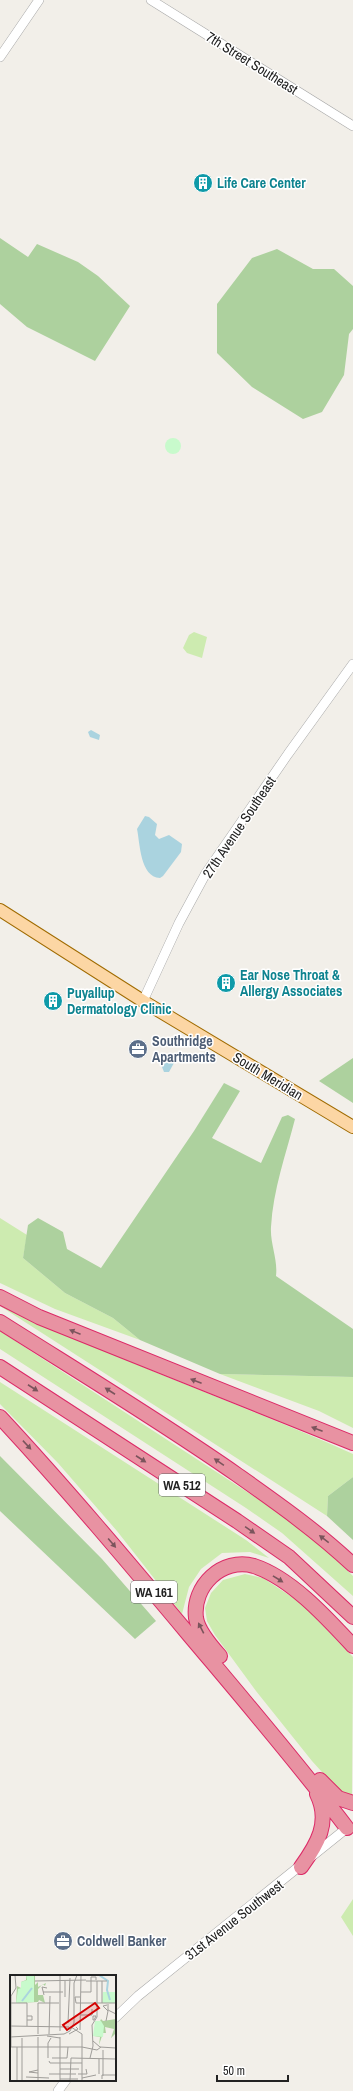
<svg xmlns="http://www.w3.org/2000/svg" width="353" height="2091" viewBox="0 0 353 2091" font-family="'Archivo Narrow',sans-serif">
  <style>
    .grass { fill: #cdebb0 }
    .forest { fill: #add19e }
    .park { fill: #c8facc }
    .water { fill: #aad3df }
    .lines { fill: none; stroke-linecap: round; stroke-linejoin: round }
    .minor-casing { stroke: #a9a9a9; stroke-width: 10 }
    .major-casing { stroke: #a06b00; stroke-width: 14 }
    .highway-casing { stroke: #dc2a67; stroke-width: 16 }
    .minor { stroke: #fff; stroke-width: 9 }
    .major { stroke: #fcd6a4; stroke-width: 12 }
    .highway { stroke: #e892a2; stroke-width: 14 }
    .oneway { fill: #7b545c }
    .labels { text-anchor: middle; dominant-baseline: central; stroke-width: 3; stroke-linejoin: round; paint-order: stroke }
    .shield { fill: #fff; stroke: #646464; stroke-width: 1 }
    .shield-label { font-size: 13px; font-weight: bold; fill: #222 }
    .street-label { font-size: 14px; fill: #222; stroke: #fff }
    .culture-label { font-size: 14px; font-weight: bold; fill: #0d838f; stroke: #fff; text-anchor: start }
    .service-label { font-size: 14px; font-weight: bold; fill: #4e5e75; stroke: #fff; text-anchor: start }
    .inset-river { fill: none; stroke: #aad3df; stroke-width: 2 }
    .inset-road { fill: none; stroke: #9f9d99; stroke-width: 1 }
    .view { fill: #d40000; fill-opacity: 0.15; stroke: #d40000; stroke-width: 2 }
    .inset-edge { fill: none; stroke: #222; stroke-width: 2 }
  </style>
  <rect width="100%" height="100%" fill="#f2efe9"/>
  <path class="grass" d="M194 632 207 637 202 658 187 653 183 648 189 635Z
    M0 1218 27 1235 23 1258 65 1293 113 1318 140 1340 55 1309 0 1283Z
    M0 1303C115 1360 236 1402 353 1454V1477L328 1496 327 1516 0 1306Z
    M0 1331 278 1512 321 1545 353 1576V1596L282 1533 246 1508 0 1349Z
    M220 1374 353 1377V1428L319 1411Z
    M0 1382 246 1540 269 1558 250 1552 222 1553 201 1569 189 1587 182 1614 117 1531 58 1463 0 1404Z
    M245 1574 263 1578 301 1603 353 1657 352 1795 340 1792 312 1761 256 1691 215 1635 207 1621 205 1608 211 1593 223 1580Z
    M353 1899V1936L341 1917Z"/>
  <path class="forest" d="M0 238 28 257 37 244 78 262 98 276 130 306 95 361 27 327 0 304Z
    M277 249 313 269H334L353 286V329L349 334 344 375 322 412 303 419 252 387 217 353V304L252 258Z
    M353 1058V1103L319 1081Z
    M224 1083 240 1091 212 1138 261 1163 282 1117 288 1115 295 1119C286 1154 273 1190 271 1227 270 1244 278 1259 276 1276L353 1329V1377L220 1374 140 1340 113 1318 65 1293 23 1258 28 1225 38 1218 63 1232 67 1249 101 1268 194 1131Z
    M0 1456 102 1559 156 1621 135 1639 0 1511Z
    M353 1477V1540L327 1516 328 1496Z"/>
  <path class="park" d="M165 446a8 8 0 1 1 16 0a8 8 0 1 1-16 0Z"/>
  <path class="water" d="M91 730 100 735 99 740 90 737 88 732Z
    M145 816 149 817 157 824 155 835 159 839 169 835 182 844 181 852 163 876 160 878C140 877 140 843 137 829Z
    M169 1056 175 1061 169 1072H164L162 1067Z"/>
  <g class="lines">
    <g class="minor-casing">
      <path id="minor" d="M151 0 353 126
        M0 57 39 0
        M143 1001 179 923 206 873 288 754 353 664
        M115 2018 138 1996 347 1828
        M58 2091 66 2080"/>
    </g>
    <g class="major-casing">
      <path id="major" d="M0 910 146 1003 353 1127"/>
    </g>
    <g class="highway-casing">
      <path id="highway" d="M0 1297 39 1317 353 1443
        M0 1322C79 1372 160 1421 236 1474 277 1503 317 1531 353 1565
        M0 1367 237 1521 289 1557 353 1617
        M0 1417C66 1488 128 1562 190 1636 243 1699 297 1762 347 1828
        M220 1656C211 1646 198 1631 196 1618 192 1586 222 1557 254 1566 291 1578 327 1618 353 1646
        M320 1780 338 1798 353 1803
        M301 1867C317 1845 331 1822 317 1794"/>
    </g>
    <use href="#minor" class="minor"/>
    <use href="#major" class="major"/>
    <use href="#highway" class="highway"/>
  </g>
  <defs><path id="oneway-solid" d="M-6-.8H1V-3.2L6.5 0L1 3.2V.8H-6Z"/></defs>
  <g class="oneway">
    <use href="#oneway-solid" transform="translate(75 1332) rotate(-158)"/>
    <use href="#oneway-solid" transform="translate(196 1381) rotate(-159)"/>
    <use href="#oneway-solid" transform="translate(33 1388) rotate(33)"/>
    <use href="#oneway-solid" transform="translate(110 1391) rotate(-147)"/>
    <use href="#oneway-solid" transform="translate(317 1429) rotate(-159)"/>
    <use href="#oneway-solid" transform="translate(27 1445) rotate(47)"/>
    <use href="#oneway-solid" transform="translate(141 1459) rotate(33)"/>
    <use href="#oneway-solid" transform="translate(219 1462) rotate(-145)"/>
    <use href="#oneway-solid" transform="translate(250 1530) rotate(35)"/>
    <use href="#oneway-solid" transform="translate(324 1539) rotate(-142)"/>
    <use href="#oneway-solid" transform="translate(112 1543) rotate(50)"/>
    <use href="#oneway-solid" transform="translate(278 1579) rotate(32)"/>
    <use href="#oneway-solid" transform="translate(201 1628) rotate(-117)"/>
  </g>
  <defs>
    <g id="building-disc" transform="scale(1)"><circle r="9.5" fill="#0f9aa8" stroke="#fff"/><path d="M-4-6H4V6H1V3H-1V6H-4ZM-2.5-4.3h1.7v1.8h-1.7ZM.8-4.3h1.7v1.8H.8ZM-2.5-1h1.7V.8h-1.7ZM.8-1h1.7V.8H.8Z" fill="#fff"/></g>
    <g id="office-disc" transform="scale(1)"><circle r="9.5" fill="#5c6f8a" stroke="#fff"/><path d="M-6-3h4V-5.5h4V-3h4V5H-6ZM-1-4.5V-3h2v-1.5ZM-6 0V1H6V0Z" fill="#fff"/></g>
  </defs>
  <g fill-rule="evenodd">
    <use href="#building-disc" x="203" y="183"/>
    <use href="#building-disc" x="226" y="983"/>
    <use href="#building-disc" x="53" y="1001"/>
    <use href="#office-disc" x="138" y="1049"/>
    <use href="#office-disc" x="63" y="1941"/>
  </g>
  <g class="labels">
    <g class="shield">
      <rect x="159" y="1474" width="46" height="22" rx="3"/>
      <rect x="131" y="1581" width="46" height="22" rx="3"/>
    </g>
    <g class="shield-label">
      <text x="182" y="1485">WA 512</text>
      <text x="154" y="1592">WA 161</text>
    </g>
    <g class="street-label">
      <text transform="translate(252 63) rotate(32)">7th Street Southeast</text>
      <text transform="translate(239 827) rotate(-56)">27th Avenue Southeast</text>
      <text transform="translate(268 1076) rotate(31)">South Meridian</text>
      <text transform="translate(234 1920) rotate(-38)">31st Avenue Southwest</text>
    </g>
    <g class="culture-label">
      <text x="217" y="183">Life Care Center</text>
      <text x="240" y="975">Ear Nose Throat &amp;<tspan x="240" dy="16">Allergy Associates</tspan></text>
      <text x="67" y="993">Puyallup<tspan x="67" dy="16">Dermatology Clinic</tspan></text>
    </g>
    <g class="service-label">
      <text x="152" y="1041">Southridge<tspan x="152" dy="16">Apartments</tspan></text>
      <text x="77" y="1941">Coldwell Banker</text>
    </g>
  </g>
  <g transform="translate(10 1975)">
    <rect width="106" height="106" fill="#f2efe9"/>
    <path d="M16 0H25V10L28 7V12L36 8 35 11 33 9 28 14V20H33L35 28 29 25 28 27 6 28 7 11 11 13V7L16 5ZM91 44 93 46 106 44V58L101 63 104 54 95 52 96 58H93L89 70 90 62 84 61Z" fill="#add19e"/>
    <path d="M16 0H24V27L6 28 8 14 11 13V7L17 5ZM93 17H106V28H92ZM85 46H91L94 51 93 62 83 61Z" fill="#c8facc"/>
    <path class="inset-river" d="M89 0 98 6 97 15 100 25M12 26 22 13"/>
    <path class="inset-road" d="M25 6 76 5M55 6V22M76 6H97M92 6V28M33 17H53M71 17H81V2H86V5M34 20 32 12 37 13M70 22H65L66 28H106M1 28H17V51M98 29V35L106 39V45M71 40H82V34M17 41H22V45H17M83 41H86L84 45H83ZM96 46 98 36 93 31 97 30M58 48 60 3M0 51 59 52M61 52 72 59V106M70 55 71 0M50 56V0M28 59V28H49M39 59 40 21M59 59 68 54 66 52M37 61 50 63M0 62 54 59 60 56 64 48V8L67 0M28 62V106M12 63V106M83 66 90 72 106 73M0 72H72L87 75 91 72M1 72V21L6 13 5 0M93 75V101M38 83V68L41 63M42 83H57L58 72M80 83 83 71 82 50 87 42V6M39 86 40 88H72M50 94H69M28 98 19 97 28 95M39 99H66M68 99H77L76 94M89 99V84M16 102 39 103M72 103 86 100M50 104H68M92 104V100H106M7 106V72M50 106V62M60 106 61 83 106 84"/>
    <path class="view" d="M85 28 89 33 57 55 53 50Z"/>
    <rect width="106" height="106" class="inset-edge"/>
  </g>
  <path d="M217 2075v6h71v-6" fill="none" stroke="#222222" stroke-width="2"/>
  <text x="223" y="2075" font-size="12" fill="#222222" stroke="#ffffff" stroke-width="3" paint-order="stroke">50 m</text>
</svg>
